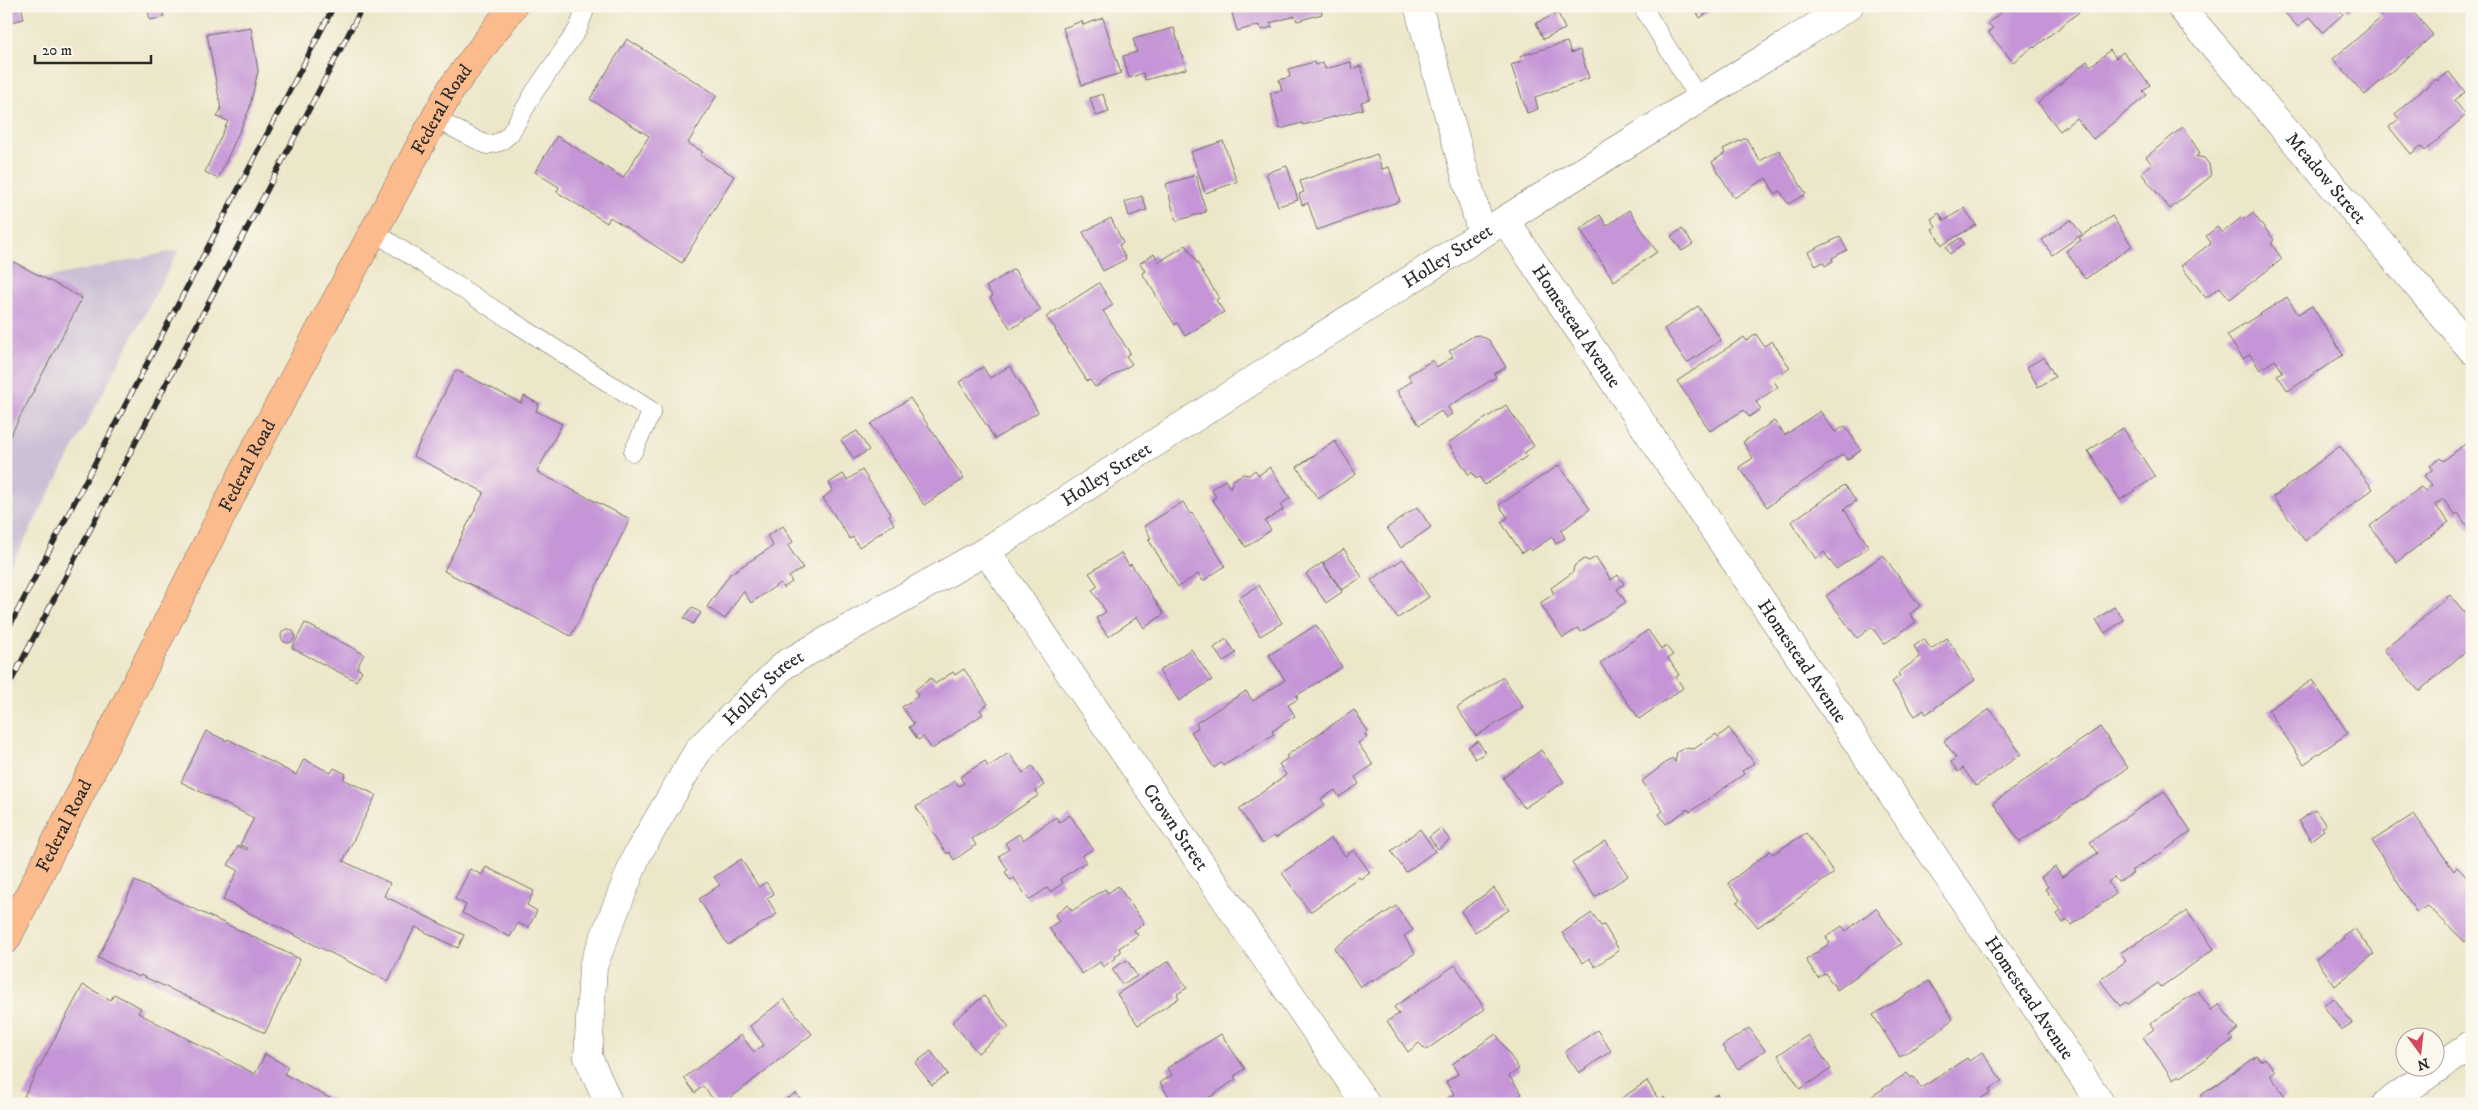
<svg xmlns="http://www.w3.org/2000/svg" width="2478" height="1110" viewBox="0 0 2478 1110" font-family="'IM FELL DW Pica',serif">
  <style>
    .industrial { fill: #cbbfd5 }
    .building { fill: #c595d7 }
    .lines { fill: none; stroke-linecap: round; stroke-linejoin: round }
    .lane-casing { stroke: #6f6d63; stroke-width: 19 }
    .street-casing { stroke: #6f6d63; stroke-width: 29 }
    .primary-casing { stroke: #6f6d63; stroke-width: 29 }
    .lane { stroke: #fff; stroke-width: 18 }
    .street { stroke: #fff; stroke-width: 28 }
    .primary { stroke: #fbbb8d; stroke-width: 28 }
    .rail-casing { stroke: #2b2b2b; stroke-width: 5.5 }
    .rail { stroke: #fbf7ec; stroke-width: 4; stroke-dasharray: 11; stroke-linecap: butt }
    .labels { text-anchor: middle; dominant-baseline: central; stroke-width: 5; stroke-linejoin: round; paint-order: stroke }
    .street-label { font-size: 19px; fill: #2b2b2b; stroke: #fbf7ec }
  </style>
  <rect width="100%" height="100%" fill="#fbf7ec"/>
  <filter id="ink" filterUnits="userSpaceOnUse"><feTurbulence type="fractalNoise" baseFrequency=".02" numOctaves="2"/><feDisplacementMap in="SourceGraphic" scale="10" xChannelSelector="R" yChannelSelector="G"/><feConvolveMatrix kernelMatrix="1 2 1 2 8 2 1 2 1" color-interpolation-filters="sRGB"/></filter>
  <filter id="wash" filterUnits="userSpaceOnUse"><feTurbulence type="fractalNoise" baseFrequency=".0096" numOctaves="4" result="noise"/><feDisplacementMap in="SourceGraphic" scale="20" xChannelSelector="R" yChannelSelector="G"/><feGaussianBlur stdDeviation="1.12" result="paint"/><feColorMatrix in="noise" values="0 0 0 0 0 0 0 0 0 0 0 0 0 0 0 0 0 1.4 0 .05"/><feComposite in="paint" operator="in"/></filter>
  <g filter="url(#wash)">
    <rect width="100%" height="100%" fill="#ede7ca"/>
    <path class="industrial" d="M179 250 6 575V286Z"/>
    <g id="blocks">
      <path class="building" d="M6 6H21L24 19 6 23Z
        M147 6H162L164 17 150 20Z
        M1230 6H1329V7L1321 9 1322 14 1297 21 1295 16 1270 23 1272 27 1261 30 1259 25 1237 31Z
        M1693 6H1718L1700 18Z
        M2001 6H2075L2079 12 2034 48 2033 47 2013 62 1988 32 1993 28 1988 23 2004 10Z
        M2290 6H2355L2348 12 2343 6 2339 10 2343 14 2323 32 2310 17 2298 27 2284 12Z
        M2382 6H2388L2390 9 2393 6H2408L2433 35 2365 95 2333 59 2382 17 2377 11Z
        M1558 13 1565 29 1543 39 1536 23Z
        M1103 18 1121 73 1082 85 1063 28 1082 21 1083 25Z
        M251 27 258 71 249 110 218 179 205 172 228 121 217 117 221 109 207 34Z
        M1174 28 1186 69 1145 80 1143 73 1129 78 1123 56 1137 52 1133 39Z
        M627 39 717 95 688 143 703 152 700 155 734 176 682 263 610 217 607 223 557 192 559 187 535 172 557 136 623 178 649 136 590 99Z
        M1567 42 1571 53 1580 50 1589 78 1535 97 1538 109 1527 113 1511 65 1522 61 1520 56Z
        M2110 50 2116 58 2123 52 2150 85 2143 91 2147 95 2093 139 2076 118 2060 131 2038 103 2087 61 2091 66Z
        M1314 62 1315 65 1323 63 1325 69 1351 62 1352 69 1361 66 1370 99 1361 102 1363 109 1303 125 1302 123 1280 129 1270 93 1282 90 1279 80 1290 77 1288 69Z
        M2449 72 2465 92 2454 100 2466 115 2425 151 2421 146 2411 154 2389 127 2399 119 2395 114 2421 91 2437 79 2438 81Z
        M1103 94 1109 112 1096 116 1090 98Z
        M2183 127 2200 153 2196 156 2204 158 2209 164 2211 176 2170 209 2141 173 2152 164 2146 157Z
        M1746 138 1760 161 1779 150 1806 194 1788 204 1780 191 1775 194 1766 178 1734 198 1712 162 1725 153 1723 149Z
        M1223 141 1237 182 1205 193 1191 152Z
        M1377 154 1382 169 1389 167 1400 201 1317 230 1308 203 1302 205 1299 194 1304 192 1300 181Z
        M1287 166 1298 200 1278 206 1266 173Z
        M1196 175 1206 212 1176 221 1166 184Z
        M1142 196 1147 210 1129 216 1125 202Z
        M1964 208 1976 225 1942 245 1932 229 1936 227 1931 219 1939 213 1944 221Z
        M1629 210 1657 252 1614 281 1580 229 1600 215 1607 226Z
        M2253 213 2274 240 2271 243 2282 259 2230 299 2220 287 2206 298 2181 266 2211 243 2206 236 2217 227 2222 233 2242 217 2244 219Z
        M2112 216 2132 246 2085 279 2066 251 2081 240 2079 238Z
        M1111 218 1123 243 1119 245 1126 259 1103 271 1083 232Z
        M2071 220 2082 234 2052 255 2042 240Z
        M1682 229 1693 244 1682 251 1671 236Z
        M1840 237 1847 250 1832 258 1833 261 1825 266 1823 262 1816 266 1808 252Z
        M1960 238 1964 244 1950 254 1946 247Z
        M1186 245 1219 298 1216 300 1224 312 1185 336 1177 323 1175 325 1142 273 1145 271 1140 263 1154 254 1159 262Z
        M6 258 82 298 6 444Z
        M1014 269 1041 310 1011 329 990 298 993 296 986 287Z
        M1099 283 1113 305 1103 311 1130 353 1126 356 1132 364 1095 387 1090 380 1087 381 1055 330 1056 329 1046 317Z
        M2287 297 2298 314 2312 306 2343 355 2288 391 2277 375 2283 372 2275 360 2260 370 2250 354 2243 359 2227 335Z
        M1698 306 1721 340 1687 363 1664 329Z
        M1756 334 1764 346 1772 341 1790 368 1773 380 1778 387 1756 402 1761 409 1749 417 1744 410 1710 431 1677 381 1744 337 1747 341Z
        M1479 335 1489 340 1506 367 1494 374 1496 377 1448 407 1452 414 1446 418 1441 411 1419 425 1397 391 1412 381 1408 375 1433 360 1437 367 1453 357 1449 351 1473 336Z
        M2044 357 2055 377 2038 387 2027 367Z
        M1010 366 1038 412 995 439 959 382 983 367 990 378Z
        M456 370 521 403 524 396 539 404 536 411 562 424 537 472 630 519 571 636 444 571 484 492 413 456Z
        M910 398 964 479 924 505 871 424Z
        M1506 405 1534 446 1524 453 1527 456 1485 485 1479 477 1476 479 1472 472 1469 475 1448 443Z
        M1820 411 1835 432 1845 426 1861 450 1847 460 1843 454 1767 507 1739 467 1753 458 1743 442 1774 421 1785 435Z
        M2123 428 2155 477 2120 500 2088 451Z
        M857 431 869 450 854 459 841 440Z
        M1335 441 1356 474 1318 499 1297 467Z
        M2465 444 2472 453V527L2469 529 2458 513 2455 515 2443 499 2435 505 2449 522 2397 562 2370 526 2421 487 2425 491 2432 485 2424 476 2433 469 2430 466 2440 458 2443 461Z
        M2340 446 2373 489 2305 541 2273 497Z
        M1559 465 1590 509 1561 531 1565 538 1556 544 1552 537 1531 551 1529 548 1522 553 1501 522 1508 518 1499 505Z
        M1270 467 1290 498 1280 505 1283 510 1265 521 1271 530 1246 547 1212 499 1216 497 1211 489 1225 480 1230 488 1233 480 1243 474 1249 475 1255 470 1259 475Z
        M862 470 891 514 889 515 894 524 859 547 853 537 850 539 823 498 833 490 829 483 843 474 847 480Z
        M1844 485 1856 501 1844 509 1869 547 1836 569 1824 552 1816 559 1791 522Z
        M1183 502 1190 514 1192 513 1225 566 1203 581 1198 574 1178 587 1148 539 1151 538 1144 526Z
        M1417 507 1431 527 1401 548 1387 528Z
        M783 526 793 542 788 546 803 568 789 577 792 582 783 588 780 583 751 603 743 591 725 619 707 607 730 574 773 546 767 536Z
        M1344 549 1362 577 1342 590 1323 563Z
        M1121 553 1129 566 1131 564 1164 614 1144 628 1137 617 1108 637 1096 618 1106 612 1092 590 1098 586 1089 573Z
        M1883 555 1920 606 1910 614 1916 622 1884 644 1872 627 1857 638 1826 596Z
        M1596 557 1611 580 1618 575 1624 584 1617 589 1626 602 1581 632 1578 628 1563 638 1540 603 1554 594 1551 588 1573 572 1574 566 1584 559 1589 561Z
        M1403 559 1429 597 1398 618 1371 580Z
        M1322 563 1342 592 1326 603 1306 574Z
        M1259 585 1282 623 1260 636 1238 599Z
        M2450 595 2472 621V646L2419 691 2384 650Z
        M692 607 701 613 693 624 684 618Z
        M2114 607 2124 620 2105 633 2096 620Z
        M305 623 364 654 357 668 362 671 356 681 292 648Z
        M1316 625 1342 667 1296 696 1298 699 1288 705 1295 716 1272 731 1274 734 1223 766 1221 763 1214 768 1191 732 1198 728 1196 723 1246 691 1253 701 1285 680 1269 655Z
        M281 636a7 7 0 1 1 14 0a7 7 0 1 1-14 0Z
        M1648 630 1661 649 1666 646 1673 655 1668 658 1679 675 1676 677 1683 688 1639 719 1600 663Z
        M1947 638 1975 680 1926 714 1924 710 1915 716 1892 682 1900 676 1898 673 1920 657 1914 646 1924 639 1931 649Z
        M1226 639 1236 653 1223 662 1214 648Z
        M1191 649 1212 680 1179 701 1159 671Z
        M964 669 988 704 980 710 983 714 932 749 923 737 918 740 909 727 914 724 902 707 918 696 915 690 931 678 935 684 953 672 955 675Z
        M1503 677 1523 707 1476 736 1457 708Z
        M2312 680 2348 733 2304 764 2268 710Z
        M1990 709 2021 754 1976 786 1963 768 1958 772 1951 762 1956 758 1944 741Z
        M1354 710 1368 731 1365 734 1367 737 1358 743 1373 765 1355 777 1359 784 1339 797 1335 790 1321 799 1325 805 1276 838 1274 836 1262 844 1239 809 1286 775 1279 764 1288 758 1286 756Z
        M2100 727 2128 768 2020 842 1993 803Z
        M1729 728 1754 763 1742 771 1744 774 1690 812 1688 809 1666 824 1659 814 1663 811 1642 781 1672 758 1675 762 1677 752 1685 748 1694 749 1716 734 1718 737Z
        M206 731 227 741 228 739 296 775 304 759 331 773 334 768 346 774 343 779 376 795 343 861 390 883 384 896 464 935 458 948 415 927 388 981 223 900 238 870 228 865 238 846 247 850 248 848 240 845 254 818 181 782Z
        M1478 741 1485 753 1475 759 1468 747Z
        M1541 750 1564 782 1524 808 1503 778Z
        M1009 753 1023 773 1032 766 1044 785 1036 791 1039 795 972 839 976 845 954 860 949 852 947 854 916 807 955 781 959 786 964 783 960 777 985 761 988 767Z
        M2164 791 2191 831 2159 855H2157L2131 871 2133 873 2124 879 2118 882 2114 877 2108 882 2116 894 2071 925 2067 920 2063 923 2057 914 2061 911 2045 889 2048 887 2041 877 2055 867 2062 877 2098 853 2090 842Z
        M2315 810 2326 825 2322 828 2324 830 2311 840 2298 821Z
        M2414 814 2454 871 2457 867 2472 883V936L2465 942 2428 906 2416 912 2372 841Z
        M1070 815 1093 849 1082 856 1086 862 1060 879 1063 883 1050 892 1047 888 1029 900 1014 878 1010 880 1005 872 1008 870 999 856 1009 849 1005 843 1019 834 1023 840 1056 817 1059 822Z
        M1441 828 1450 840 1438 849 1429 837Z
        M1420 829 1435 851 1406 872 1391 851Z
        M1806 833 1834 873 1758 927 1737 902 1740 900 1728 883 1770 851 1773 854Z
        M1331 838 1345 856 1354 850 1370 873 1361 879 1359 877 1310 912 1282 873Z
        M1606 841 1628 876 1595 897 1572 863Z
        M741 859 759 887 766 882 774 894 767 898 777 914 728 945 699 899 720 885 714 877Z
        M486 867 534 891 527 905 537 911 528 928 518 923 510 937 462 913 466 905 455 899 470 869 482 875Z
        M135 881 300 959 265 1033 140 975 139 977 98 958Z
        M1118 886 1144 923 1134 930 1138 935 1119 948 1121 952 1115 956 1116 958 1103 967 1100 962 1082 974 1049 928 1059 921 1055 915 1068 905 1072 911 1105 889 1108 893Z
        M1494 888 1509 910 1475 932 1461 911Z
        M1396 906 1413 930 1404 936 1415 953 1372 982 1371 979 1360 987 1334 948Z
        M1876 908 1901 944 1837 990 1825 973 1818 978 1806 960 1830 943 1826 937 1842 926 1846 931Z
        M2187 911 2214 949 2161 987 2158 983 2128 1004 2126 1002 2120 1006 2100 980 2126 961 2120 953Z
        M1592 913 1601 926 1604 925 1619 950 1595 967 1589 958 1583 963 1562 933Z
        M2354 928 2374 954 2335 986 2316 959 2344 938 2342 936Z
        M1127 960 1137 976 1122 985 1112 969Z
        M1169 961 1187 988 1177 994 1179 998 1138 1025 1117 994Z
        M1455 965 1485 1009 1426 1050 1419 1043 1408 1052 1387 1021 1399 1014 1394 1007Z
        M1929 981 1953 1019 1944 1026 1945 1027 1900 1057 1873 1015Z
        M83 985 111 1000 114 994 141 1008 138 1013 255 1074 265 1054 288 1067 284 1074 341 1104H38L24 1096Z
        M2198 991 2211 1010 2219 1004 2238 1029 2230 1036 2233 1040 2181 1077 2179 1075 2173 1079 2143 1037 2154 1029 2150 1024Z
        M984 996 1009 1027 978 1053 952 1022Z
        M2334 998 2352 1023 2341 1030 2323 1005Z
        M784 999 812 1034 723 1104H717L703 1086 695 1093 684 1078 741 1035 754 1052 764 1045 750 1026Z
        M1749 1028 1765 1050 1738 1069 1722 1046Z
        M1597 1030 1611 1051 1579 1073 1565 1052Z
        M1221 1034 1245 1069 1234 1076 1236 1079 1200 1104H1191L1185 1096 1174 1104 1160 1083 1172 1075 1167 1068Z
        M1496 1034 1519 1069 1509 1076 1522 1094 1508 1104H1444L1443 1102 1454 1094 1446 1082 1458 1074 1452 1064Z
        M1808 1035 1831 1069 1800 1089 1778 1055Z
        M931 1051 948 1074 932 1085 915 1063Z
        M1982 1052 2002 1081 1989 1089 1991 1092 1973 1104H1860L1907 1073 1910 1077H1914L1921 1088 1967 1058 1969 1061Z
        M2257 1056 2261 1061 2265 1058 2275 1071 2270 1075 2285 1096 2274 1104H2205L2200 1096Z
        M1647 1081 1659 1100 1664 1097 1668 1104H1613Z
        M796 1093 804 1104H780L784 1100Z
        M1717 1094 1724 1104H1702Z"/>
    </g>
  </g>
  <g filter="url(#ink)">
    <use href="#blocks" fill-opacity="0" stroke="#6f6d63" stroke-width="1"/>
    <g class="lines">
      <g class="lane-casing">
        <path id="lane" d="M1642 6 1699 99
          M435 119 487 145 500 142 510 134 535 91 578 29 585 10 584 6
          M374 232 652 411 633 452"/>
      </g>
      <g class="street-casing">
        <g id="street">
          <path d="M1418 6 1482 234"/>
          <path id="s1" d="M2180 6 2472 350"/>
          <path id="s2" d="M1505 220 2101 1104"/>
          <path id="s3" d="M986 551 1366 1104"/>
          <path id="s4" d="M609 1104 588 1057 593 966 637 855 699 749 784 665 986 551 1482 234 1849 6"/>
          <path d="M2386 1104 2472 1044"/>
        </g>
      </g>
      <g class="primary-casing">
        <g id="primary">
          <path id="s5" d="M6 940 252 455 451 89 513 6"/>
        </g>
      </g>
      <use href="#lane" class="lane"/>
      <use href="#street" class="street"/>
      <use href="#primary" class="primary"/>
      <g class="rail-casing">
        <path id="rail" d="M6 633 334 6
          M6 691 363 6"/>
      </g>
      <use href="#rail" class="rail"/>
    </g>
  </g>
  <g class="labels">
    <g class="street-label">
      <text stroke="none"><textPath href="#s5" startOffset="938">Federal Road</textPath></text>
      <text stroke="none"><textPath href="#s1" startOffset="226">Meadow Street</textPath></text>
      <text stroke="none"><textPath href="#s4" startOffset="1284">Holley Street</textPath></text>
      <text stroke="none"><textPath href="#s2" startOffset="128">Homestead Avenue</textPath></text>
      <text stroke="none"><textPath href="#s5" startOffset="532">Federal Road</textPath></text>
      <text stroke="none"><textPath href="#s4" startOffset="879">Holley Street</textPath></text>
      <text stroke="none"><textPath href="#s2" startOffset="532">Homestead Avenue</textPath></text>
      <text stroke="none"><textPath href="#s4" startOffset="474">Holley Street</textPath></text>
      <text stroke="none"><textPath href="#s5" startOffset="128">Federal Road</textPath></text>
      <text stroke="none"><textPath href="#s3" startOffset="335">Crown Street</textPath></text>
      <text stroke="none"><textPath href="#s2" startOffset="938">Homestead Avenue</textPath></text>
    </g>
  </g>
  <rect width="2478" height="1110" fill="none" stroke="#fbf7ec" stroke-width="25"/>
  <g transform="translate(2420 1052) rotate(165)"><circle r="24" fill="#fbf7ec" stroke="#a8a59f"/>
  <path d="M0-4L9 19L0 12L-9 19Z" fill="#d1495b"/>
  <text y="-8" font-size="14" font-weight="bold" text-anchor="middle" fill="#2b2b2b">N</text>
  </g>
  <path d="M35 55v8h116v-8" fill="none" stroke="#2b2b2b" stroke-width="2.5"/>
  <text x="42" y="55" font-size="15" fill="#2b2b2b" stroke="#fbf7ec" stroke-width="4" paint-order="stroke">20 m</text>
</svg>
